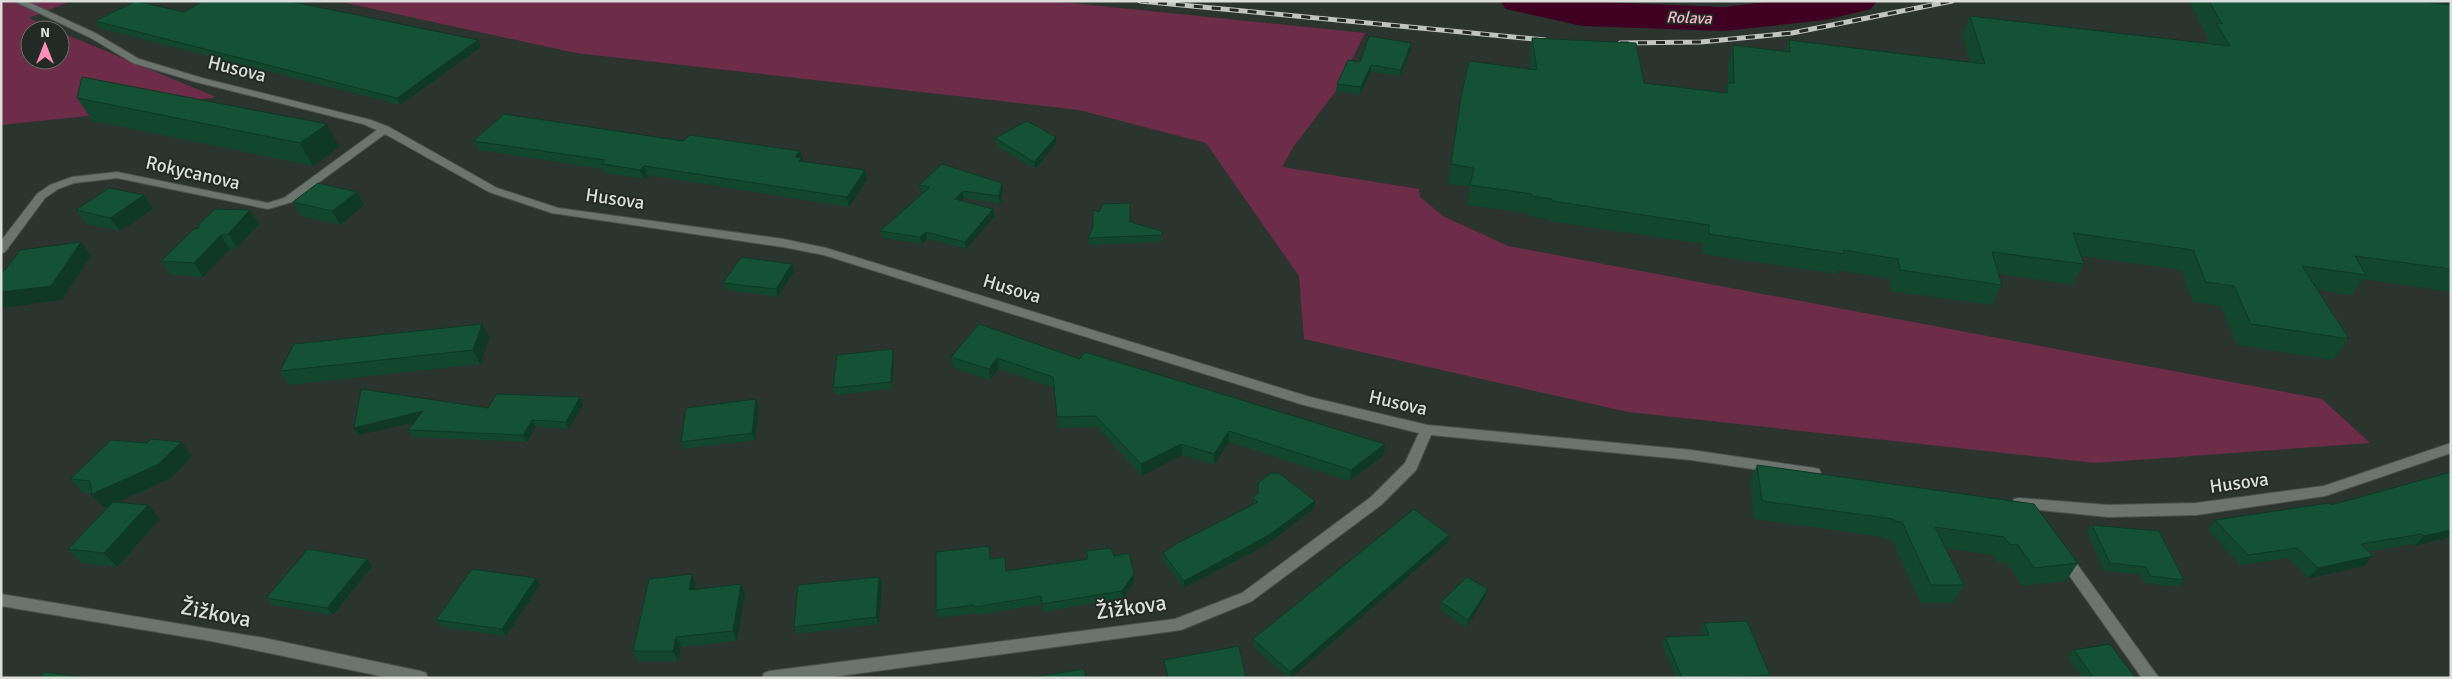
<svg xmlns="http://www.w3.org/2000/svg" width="2452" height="679" viewBox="0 0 2452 679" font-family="Signika,sans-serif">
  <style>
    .green { fill: #6d2c48 }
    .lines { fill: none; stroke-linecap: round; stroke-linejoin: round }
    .river { fill: #400021; fill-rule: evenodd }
    .minor-casing { stroke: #4c524e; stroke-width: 2 }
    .minor { fill: #6c746f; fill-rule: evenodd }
    .rail-casing { stroke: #c0c5c2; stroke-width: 5 }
    .rail { stroke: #232a25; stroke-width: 3; stroke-dasharray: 9; stroke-linecap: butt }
    .wall { fill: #12462d }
    .shaded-wall { fill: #0f3924 }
    .building { fill: #155134; stroke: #0f3924 }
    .labels { text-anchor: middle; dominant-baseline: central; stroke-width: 4; stroke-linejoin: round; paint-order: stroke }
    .far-water-label { font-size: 16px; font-style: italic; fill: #f8b9cf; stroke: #232a25 }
    .street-label { font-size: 19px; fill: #dadfdc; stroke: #232a25 }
    .near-street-label { font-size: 22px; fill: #dadfdc; stroke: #232a25 }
  </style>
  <rect width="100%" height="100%" fill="#2c342f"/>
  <path class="green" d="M1 1H71L29 18 56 30H30V60H60V32L216 97 97 115 1 125Z
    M337 1H1052L1365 33 1336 91 1294 146 1282 167 1419 189 1420 197 1443 216 1508 246 2322 399 2370 443 2095 463 1628 412 1304 339 1299 276 1206 143 1079 110 576 53Z"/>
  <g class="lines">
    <path class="river" d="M1500 1H1579L1724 7 1775 1H1877L1871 9 1825 20 1724 31 1582 26 1506 9Z"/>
    <g class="minor-casing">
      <path id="minor" d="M14 1H26L97 34 139 59 202 78 371 120 389 127 497 188 558 208 783 239 826 248 1310 397 1427 425 1691 450 1814 468 1819 469 1821 473 1819 477 1814 478 1691 460 1431 435 1416 470 1381 505 1252 601 1181 630 824 678H762L764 673 770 671 1175 619 1242 593 1371 497 1405 463 1419 433 1304 405 824 255 783 247 552 213 489 192 385 134 292 202 268 209 117 178 74 183 58 189 45 198 5 252 1 253V241L37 194 50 185 72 177 117 172 268 203 284 198 377 130 363 124 196 82 133 63 91 38Z
        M2451 443V453L2325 496 2196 515 2108 517 2019 508 2014 507 2012 503 2014 499 2019 498 2108 505 2196 503 2324 486Z
        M2064 551 2069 553 2159 678H2142L2059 561 2057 557 2059 553Z
        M1 594 264 638 420 671 426 673 428 678H390L211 641 1 606Z"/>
    </g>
    <use href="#minor" class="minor"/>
    <g class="rail-casing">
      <path id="rail" d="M1140 1 1545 40
        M1620 43 1701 42 1792 33 1952 1"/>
    </g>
    <use href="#rail" class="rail"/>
  </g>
  <path class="wall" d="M2189 1H2417L2451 5V292L2363 279 2351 295 2317 290 2349 339 2333 360 2237 345 2220 306 2193 302 2181 270 2081 256 2084 264 2072 285 1999 274 2002 285 1991 305 1891 291 1890 279 1837 270 1836 274 1703 254V244L1548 221V219L1528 216V213L1467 205 1470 187 1448 184 1461 97 1531 69 1529 57 1532 38 1644 83 1724 93 1727 83H1728V64L1733 45 1785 52 1789 40 1970 62 1962 35 1970 16 2207 44 2206 42 2208 38Z
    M184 12 481 47 400 105 99 28 95 21Z
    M1411 43V50L1400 76 1371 72 1360 94 1336 91 1337 84 1360 62Z
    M77 98 327 124 339 147 313 166 93 121Z
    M995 138 1056 144 1035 169 996 145Z
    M473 141H683L800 151 803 161 867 180 849 207 647 175 644 179 605 173 604 169 478 150Z
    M1002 183 1003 190 1000 204 964 198 962 201 993 209 995 216 966 249 927 239 922 244 882 238 880 231 923 192H921L919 185Z
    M293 202 364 205 340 225 301 216Z
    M153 209 120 231 86 224 76 210Z
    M250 210 259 224 237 248 230 249 203 277 171 275 161 261 199 228Z
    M1131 222 1162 231V242L1089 245 1088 238Z
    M792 264 794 271 778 297 726 290 723 283Z
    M482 324 490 338 480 364 289 385 280 371Z
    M894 356 892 389 835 395 833 388Z
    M951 357 1080 359 1385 444 1384 455 1350 481 1229 442 1214 465 1182 455 1142 476 1097 427 1058 428 1054 388 999 369 990 380 954 368Z
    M580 397 583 405 569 429 536 427 527 442 412 437 408 430 414 422 359 435 354 428 488 408Z
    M756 399 759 406 755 440 684 449 681 442Z
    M181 442 192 456 171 478 118 502 148 505 160 519 117 567 82 563 68 549 109 506 104 508 92 494 83 493 70 479 147 443Z
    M1757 465 2034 504 2078 563 2066 581 2022 586 2006 562 1998 563 1993 555 1945 548 1964 585 1952 603H1921L1892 540 1883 539V537L1754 519 1750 483Z
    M1253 498 1315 501 1314 508 1269 543 1184 588 1163 560V553L1253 505Z
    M2331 505 2451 537 2414 546 2412 544 2368 552 2364 566 2309 578 2288 558 2240 565 2208 530 2215 520Z
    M2092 525 2184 580 2178 587 2144 583 2140 574 2104 571 2087 532Z
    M1448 542 1291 678H1289L1253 647V639Z
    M1086 551 1114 556 1134 582 1123 598 1043 612 1042 604 976 615 975 613 938 618 936 610 991 553V559L1007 570 1087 559Z
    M367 559 372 566 333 615 272 605 266 598Z
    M879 577 882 584 879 624 796 634 794 627Z
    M696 584 695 589 745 594 737 641 681 647 678 661H638L633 651Z
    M540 585 506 636 441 627 436 620Z
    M1486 596 1466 628 1440 609 1441 602Z
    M1704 623 1770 675 1768 678H1676L1662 644 1665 637 1703 635 1701 630Z
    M2074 650 2135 677 2134 678H2083L2068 657Z"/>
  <path class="shaded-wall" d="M478 40 481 47 400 105 397 98Z
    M1411 43V50L1400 76 1401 70Z
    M1371 65V72L1360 94 1361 87Z
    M327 124 339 147 313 166 300 143Z
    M1056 137V144L1035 169 1034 162Z
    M800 151 803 160 804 167 795 157Z
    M644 166 647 175 644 179 640 170Z
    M865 170 867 180 849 207 847 197Z
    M1002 183 1003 190 1000 204 999 196Z
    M963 191 964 198 956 207 955 199Z
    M357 192 364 205 340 225 332 211Z
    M144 195 153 209 120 231 110 218Z
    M993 209 995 216 966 249 965 242Z
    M250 210 259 224 237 248 228 234Z
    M926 232 927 239 922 244 920 237Z
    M221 235 230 249 203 277 194 263Z
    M81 242 91 256 62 300 1 308V292Z
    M792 264 794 271 778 297 776 289Z
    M482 324 490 338 480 364 473 350Z
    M893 349 894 356 892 389 891 382Z
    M997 358 999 369 990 380 989 369Z
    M580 397 583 405 569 429 566 422Z
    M756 399 759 406 755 440 752 433Z
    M423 411 428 419 359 435 354 428Z
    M532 420 536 427 527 442 523 435Z
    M1229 431V442L1214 465V454Z
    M181 442 192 456 171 478 104 508 92 494Z
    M1181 444 1182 455 1142 476 1141 464Z
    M1385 444 1384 455 1350 481 1351 470Z
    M1315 501 1314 508 1269 543 1184 588V581Z
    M148 505 160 519 117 567 104 553Z
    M2451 530V537L2414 546 2424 536Z
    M1449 535 1448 542 1291 678H1290V672Z
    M2373 556 2364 566 2309 578 2318 568Z
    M367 559 372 566 333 615 327 608Z
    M692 574 696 584 693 600 689 590Z
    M1134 574V582L1123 598 1122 591Z
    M879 577 882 584 879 624 876 617Z
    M536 578 540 585 506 636 502 629Z
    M741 584 745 594 737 641 733 631Z
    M1488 589 1486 596 1466 628 1468 620Z
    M676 637 681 647 678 661 673 651Z"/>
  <path class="building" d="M136 1 184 12 203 1H289L478 40 397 98 95 21Z
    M2209 1H2417L2451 5V269L2355 256 2366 275 2302 266 2349 339 2251 324 2234 286 2206 282 2193 250 2073 233 2084 264 1992 252 2002 285 1900 270 1898 259 1843 250 1844 254 1709 234V225L1552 201V199L1531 196 1532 194 1470 185 1474 168 1451 164 1461 97 1469 61 1537 70 1532 38 1636 43 1644 83 1727 93V83H1734L1733 45 1790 52 1789 40 1985 64 1970 16 2230 46 2216 23 2222 24Z
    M1369 36 1411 43 1401 70 1371 65 1361 87 1337 84 1348 60 1360 62Z
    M82 77 327 124 300 143 77 98Z
    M504 114 683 141 690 135 800 151 795 157 802 158 799 161 865 170 847 197 644 166 640 170 602 164 605 160 473 141Z
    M1027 121 1056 137 1034 162 995 138Z
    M942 164 1002 183 999 196 963 191 955 199 993 209 965 242 926 232 920 237 880 231 930 187 919 185Z
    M318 183 357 192 332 211 293 202Z
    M109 188 144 195 110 218 76 210Z
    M1130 203V222L1162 231V235L1088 238 1093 227V210L1099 212 1103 204Z
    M215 209 250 210 228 234 221 235 194 263 161 261 194 229 199 228V224Z
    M81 242 51 286 1 292V275L20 250Z
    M741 257 792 264 776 289 723 283Z
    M482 324 473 350 280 371 294 344Z
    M979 324 1080 359 1085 352 1385 444 1351 470 1229 431 1214 454 1181 444 1141 464 1096 416 1057 417 1053 377 997 358 989 369 951 357Z
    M893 349 891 382 833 388 837 355Z
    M361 389 488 408 497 394 580 397 566 422 532 420 523 435 408 430 423 411 354 428Z
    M756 399 752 433 681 442 686 408Z
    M151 439 181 442 159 464 92 494 90 481 70 479 111 440 147 443Z
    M1757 465 2034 504 2078 563 2034 568 2017 544 2010 545 2004 537 1935 527 1964 585H1931L1902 522 1893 521V519L1762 501Z
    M2451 472V530L2424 536 2421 534 2361 544 2373 556 2318 568 2297 548 2248 555 2215 520 2329 503 2331 505Z
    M1271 473H1279L1315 501 1269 535 1184 581 1163 553 1176 544 1258 502 1253 498 1258 493V483Z
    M113 502 148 505 104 553 68 549Z
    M1414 509 1449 535 1290 672 1253 639Z
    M2092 525 2159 531 2184 580 2150 576 2146 567 2110 563Z
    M989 546 990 559 1005 557 1006 571 1088 559 1086 551 1111 548 1114 556 1129 553 1134 574 1122 591 1042 604 1041 596 974 607V605L936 610V552Z
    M308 549 367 559 327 608 266 598Z
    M472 569 536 578 502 629 436 620Z
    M692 574 689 590 741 584 733 631 676 637 673 651H633L649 579Z
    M879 577 876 617 794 627 798 585Z
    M1467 577 1488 589 1468 620 1441 602Z
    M1747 621 1770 675 1718 678H1682L1665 637 1709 635 1704 623Z
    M2110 644 2135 677 2127 678H2094L2074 650Z
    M1239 646 1246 678H1168L1164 660Z
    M1084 669 1086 678H1028Z
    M45 672 89 678H39Z"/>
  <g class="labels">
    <g class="far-water-label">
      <text transform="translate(1689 18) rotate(2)">Rolava</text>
    </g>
    <g class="street-label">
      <text transform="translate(237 69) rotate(14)">Husova</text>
      <text transform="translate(193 173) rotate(13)">Rokycanova</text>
      <text transform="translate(615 199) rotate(8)">Husova</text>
      <text transform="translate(1012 289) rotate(17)">Husova</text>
      <text transform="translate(1398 403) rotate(13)">Husova</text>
      <text transform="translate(2239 483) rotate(-8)">Husova</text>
    </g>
    <g class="near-street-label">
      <text transform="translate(1131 607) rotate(-8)">Žižkova</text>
      <text transform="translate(216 613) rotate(11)">Žižkova</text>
    </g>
  </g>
  <rect width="2452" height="679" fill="none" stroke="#dadfdc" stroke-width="5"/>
  <g transform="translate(45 45)"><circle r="24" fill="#232a25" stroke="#6c726e"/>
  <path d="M0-4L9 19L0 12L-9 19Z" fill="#ff8eba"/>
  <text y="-8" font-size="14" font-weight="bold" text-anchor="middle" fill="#dadfdc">N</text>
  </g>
</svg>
